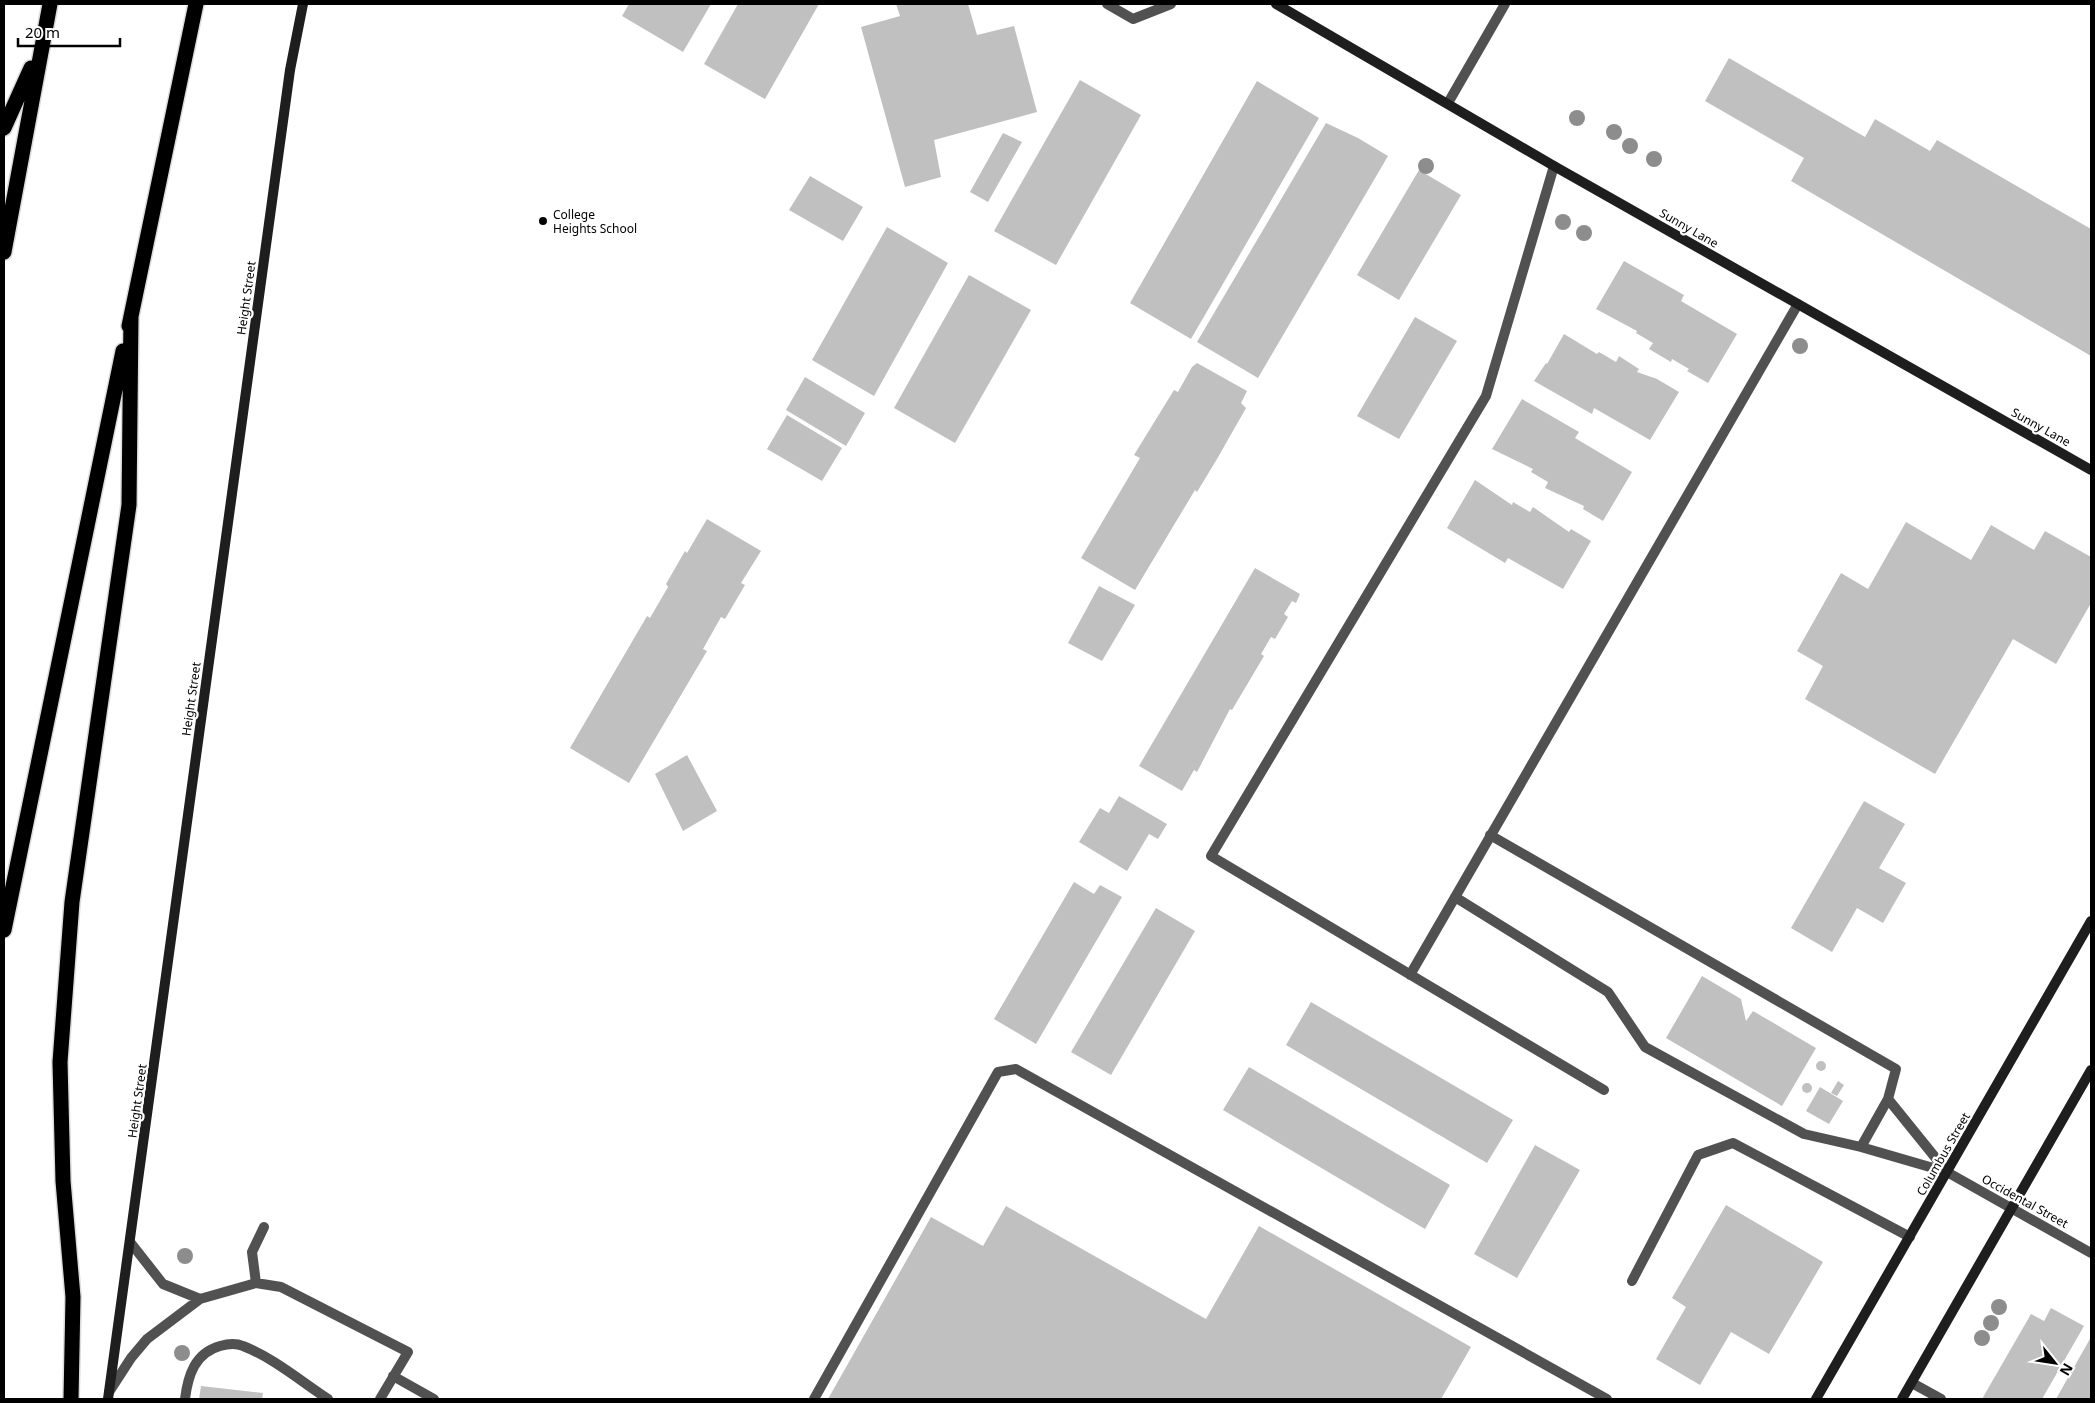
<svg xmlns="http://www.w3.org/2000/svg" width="2095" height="1403" viewBox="0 0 2095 1403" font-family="'Noto Sans',sans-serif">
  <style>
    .building { fill: #c0c0c0 }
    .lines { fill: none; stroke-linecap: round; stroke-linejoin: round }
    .highway-casing { stroke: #dbdbdb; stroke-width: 18 }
    .lane { stroke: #515151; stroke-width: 10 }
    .street { stroke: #515151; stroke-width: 10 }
    .secondary { stroke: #1e1e1e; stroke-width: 10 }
    .highway { stroke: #000; stroke-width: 15 }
    .tree { fill: #8d8d8d }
    .poi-dot { fill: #000; stroke: #fff; stroke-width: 2 }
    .labels { text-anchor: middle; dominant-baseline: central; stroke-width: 4.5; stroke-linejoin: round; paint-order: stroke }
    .poi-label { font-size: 12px; fill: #000; stroke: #fff; text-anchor: start }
    .street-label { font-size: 12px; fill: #000; stroke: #fff }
  </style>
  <rect width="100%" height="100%" fill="#fff"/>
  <path class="building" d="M629 4H711L683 52 622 16Z
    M738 4H819L765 99 704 64Z
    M896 4H968L977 35 1014 26 1037 112 934 140 941 177 905 187 861 27 900 16Z
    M1729 58 1865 137 1875 119 1930 151 1937 140 2091 229V356L1791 181 1804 158 1705 101Z
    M1080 80 1141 115 1056 265 994 231Z
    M1257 81 1319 118 1191 339 1130 303Z
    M1326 123 1358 138 1388 156 1258 378 1197 342Z
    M1003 133 1022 142 988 202 970 192Z
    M1419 170 1461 195 1399 300 1357 275Z
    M810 176 863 207 843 241 789 210Z
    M887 227 948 263 874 396 812 360Z
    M1624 261 1684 295 1681 301 1737 334 1708 383 1687 371 1689 369 1672 359 1671 362 1649 349 1653 343 1636 333 1637 331 1596 309Z
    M969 275 1031 310 955 443 894 408Z
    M1415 317 1457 341 1399 439 1357 416Z
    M1564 334 1597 354 1599 352 1616 362 1619 356 1639 369 1637 372 1657 379 1679 392 1650 440 1594 408 1592 414 1534 381 1546 363 1547 364Z
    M1197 363 1247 391 1241 403 1246 408 1217 459 1197 492 1195 490 1135 590 1081 558 1140 458 1134 455 1174 390 1178 392 1192 367Z
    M805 377 865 413 846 446 786 410Z
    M1522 399 1579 432 1575 438 1632 472 1603 521 1583 509 1584 506 1545 488 1548 482 1531 472 1533 469 1492 449Z
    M787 415 842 448 822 481 767 449Z
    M1475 480 1512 505 1513 502 1530 512 1533 507 1569 532 1571 529 1591 541 1563 589 1508 558 1505 563 1447 528Z
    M707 519 761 551 741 583 745 585 725 619 721 617 703 649 707 651 629 783 570 748 647 616 650 618 668 587 666 584 685 551 687 553Z
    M1906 522 1971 560 1991 525 2034 550 2045 531 2091 557V603L2056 664 2013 639 1935 774 1805 699 1823 666 1797 651 1841 573 1868 589Z
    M1255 568 1300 594 1296 603 1292 601 1284 614 1288 617 1275 639 1271 637 1261 654 1264 656 1232 710 1230 709 1197 772 1194 770 1182 791 1139 766Z
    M1099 586 1135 605 1102 661 1068 643Z
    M687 755 717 811 683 831 655 774Z
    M1119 796 1167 824 1158 839 1149 834 1127 871 1079 842 1100 808 1109 813Z
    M1864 801 1905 824 1879 868 1906 883 1883 923 1857 908 1832 952 1791 928Z
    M1074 882 1094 894 1100 885 1122 897 1036 1044 994 1019Z
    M1156 908 1195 931 1111 1075 1071 1052Z
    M1702 976 1741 999 1746 1021 1753 1011 1816 1048 1782 1106 1666 1038Z
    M1311 1002 1513 1120 1487 1163 1286 1045Z
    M1816 1066a5 5 0 1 1 10 0a5 5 0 1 1-10 0Z
    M1249 1067 1450 1185 1425 1229 1223 1110Z
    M1838 1081 1844 1085 1837 1096 1831 1093Z
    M1802 1088a5 5 0 1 1 10 0a5 5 0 1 1-10 0Z
    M1820 1087 1843 1101 1829 1124 1806 1111Z
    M1535 1145 1580 1170 1517 1278 1474 1254Z
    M1726 1205 1823 1262 1769 1354 1731 1332 1700 1385 1656 1359 1686 1307 1672 1298Z
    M1006 1206 1206 1319 1259 1226 1471 1347 1441 1399H828L931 1217 983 1246Z
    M2051 1308 2084 1326 2042 1399H1982L2031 1314 2044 1321Z
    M2091 1337V1399H2056Z
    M201 1386 263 1393 262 1399H199Z"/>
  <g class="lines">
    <g class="highway-casing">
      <path id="highway" d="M4 128 31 68
        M4 252 50 4
        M129 326 196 4
        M4 930 123 351
        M71 1399 73 1297 63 1181 60 1062 72 902 129 505 131 316"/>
    </g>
    <path class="lane" d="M1107 4 1133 19 1171 4
      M1448 103 1505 4
      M1554 166 1486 396 1211 856 1604 1090
      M1455 897 1608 992 1645 1047 1804 1134 1861 1147 1947 1172 1888 1099 1896 1069 1490 835
      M1410 975 1798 304
      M1861 1147 1888 1099
      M130 1242 163 1284 200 1299
      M1632 1281 1698 1155 1733 1143 1910 1237
      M256 1283 252 1252 264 1227
      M393 1376 434 1399
      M1912 1383 1941 1399
      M109 1392 131 1358 147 1339 200 1299 256 1283 281 1287 408 1352 380 1399
      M185 1399C188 1375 195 1353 220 1346 227 1344 236 1343 243 1346 272 1357 302 1382 328 1399
      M814 1399 998 1072 1016 1069 1607 1399"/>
    <path class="street" d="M1947 1172 2091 1253"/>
    <path class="secondary" d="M1276 4 1554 166 2091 470
      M108 1399 290 70 303 4
      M1816 1399 2091 921
      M1902 1399 2091 1070"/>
    <use href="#highway" class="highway"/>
  </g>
  <g class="tree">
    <circle cx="1577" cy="118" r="8"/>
    <circle cx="1614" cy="132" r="8"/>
    <circle cx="1630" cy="146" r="8"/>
    <circle cx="1654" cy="159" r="8"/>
    <circle cx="1426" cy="166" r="8"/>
    <circle cx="1563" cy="222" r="8"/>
    <circle cx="1584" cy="233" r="8"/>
    <circle cx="1800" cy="346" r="8"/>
    <circle cx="185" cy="1256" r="8"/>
    <circle cx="1999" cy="1307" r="8"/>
    <circle cx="1991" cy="1323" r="8"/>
    <circle cx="1982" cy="1338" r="8"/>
    <circle cx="182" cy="1353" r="8"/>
  </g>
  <circle class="poi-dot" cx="543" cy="221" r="5"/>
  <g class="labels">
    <g class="poi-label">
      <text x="553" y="214">College<tspan x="553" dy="14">Heights School</tspan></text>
    </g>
    <g class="street-label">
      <text transform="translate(1689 228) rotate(30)">Sunny Lane</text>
      <text transform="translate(246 298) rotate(-82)">Height Street</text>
      <text transform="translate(2041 427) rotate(29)">Sunny Lane</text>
      <text transform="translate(191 699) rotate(-82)">Height Street</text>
      <text transform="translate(137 1101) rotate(-82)">Height Street</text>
      <text transform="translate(1943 1154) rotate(-60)">Columbus Street</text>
      <text transform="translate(2025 1201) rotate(29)">Occidental Street</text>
    </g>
  </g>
  <rect width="2095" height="1403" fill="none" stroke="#000000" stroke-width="10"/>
  <g transform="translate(2055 1363) rotate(120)" stroke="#ffffff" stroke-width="4" paint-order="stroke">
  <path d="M0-4L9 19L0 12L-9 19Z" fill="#000000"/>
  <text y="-8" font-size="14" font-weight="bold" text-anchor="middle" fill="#000000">N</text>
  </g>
  <path d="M18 38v8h102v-8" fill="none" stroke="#000000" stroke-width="2.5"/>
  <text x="25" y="38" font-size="15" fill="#000000" stroke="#ffffff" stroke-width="4" paint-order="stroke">20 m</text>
</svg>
